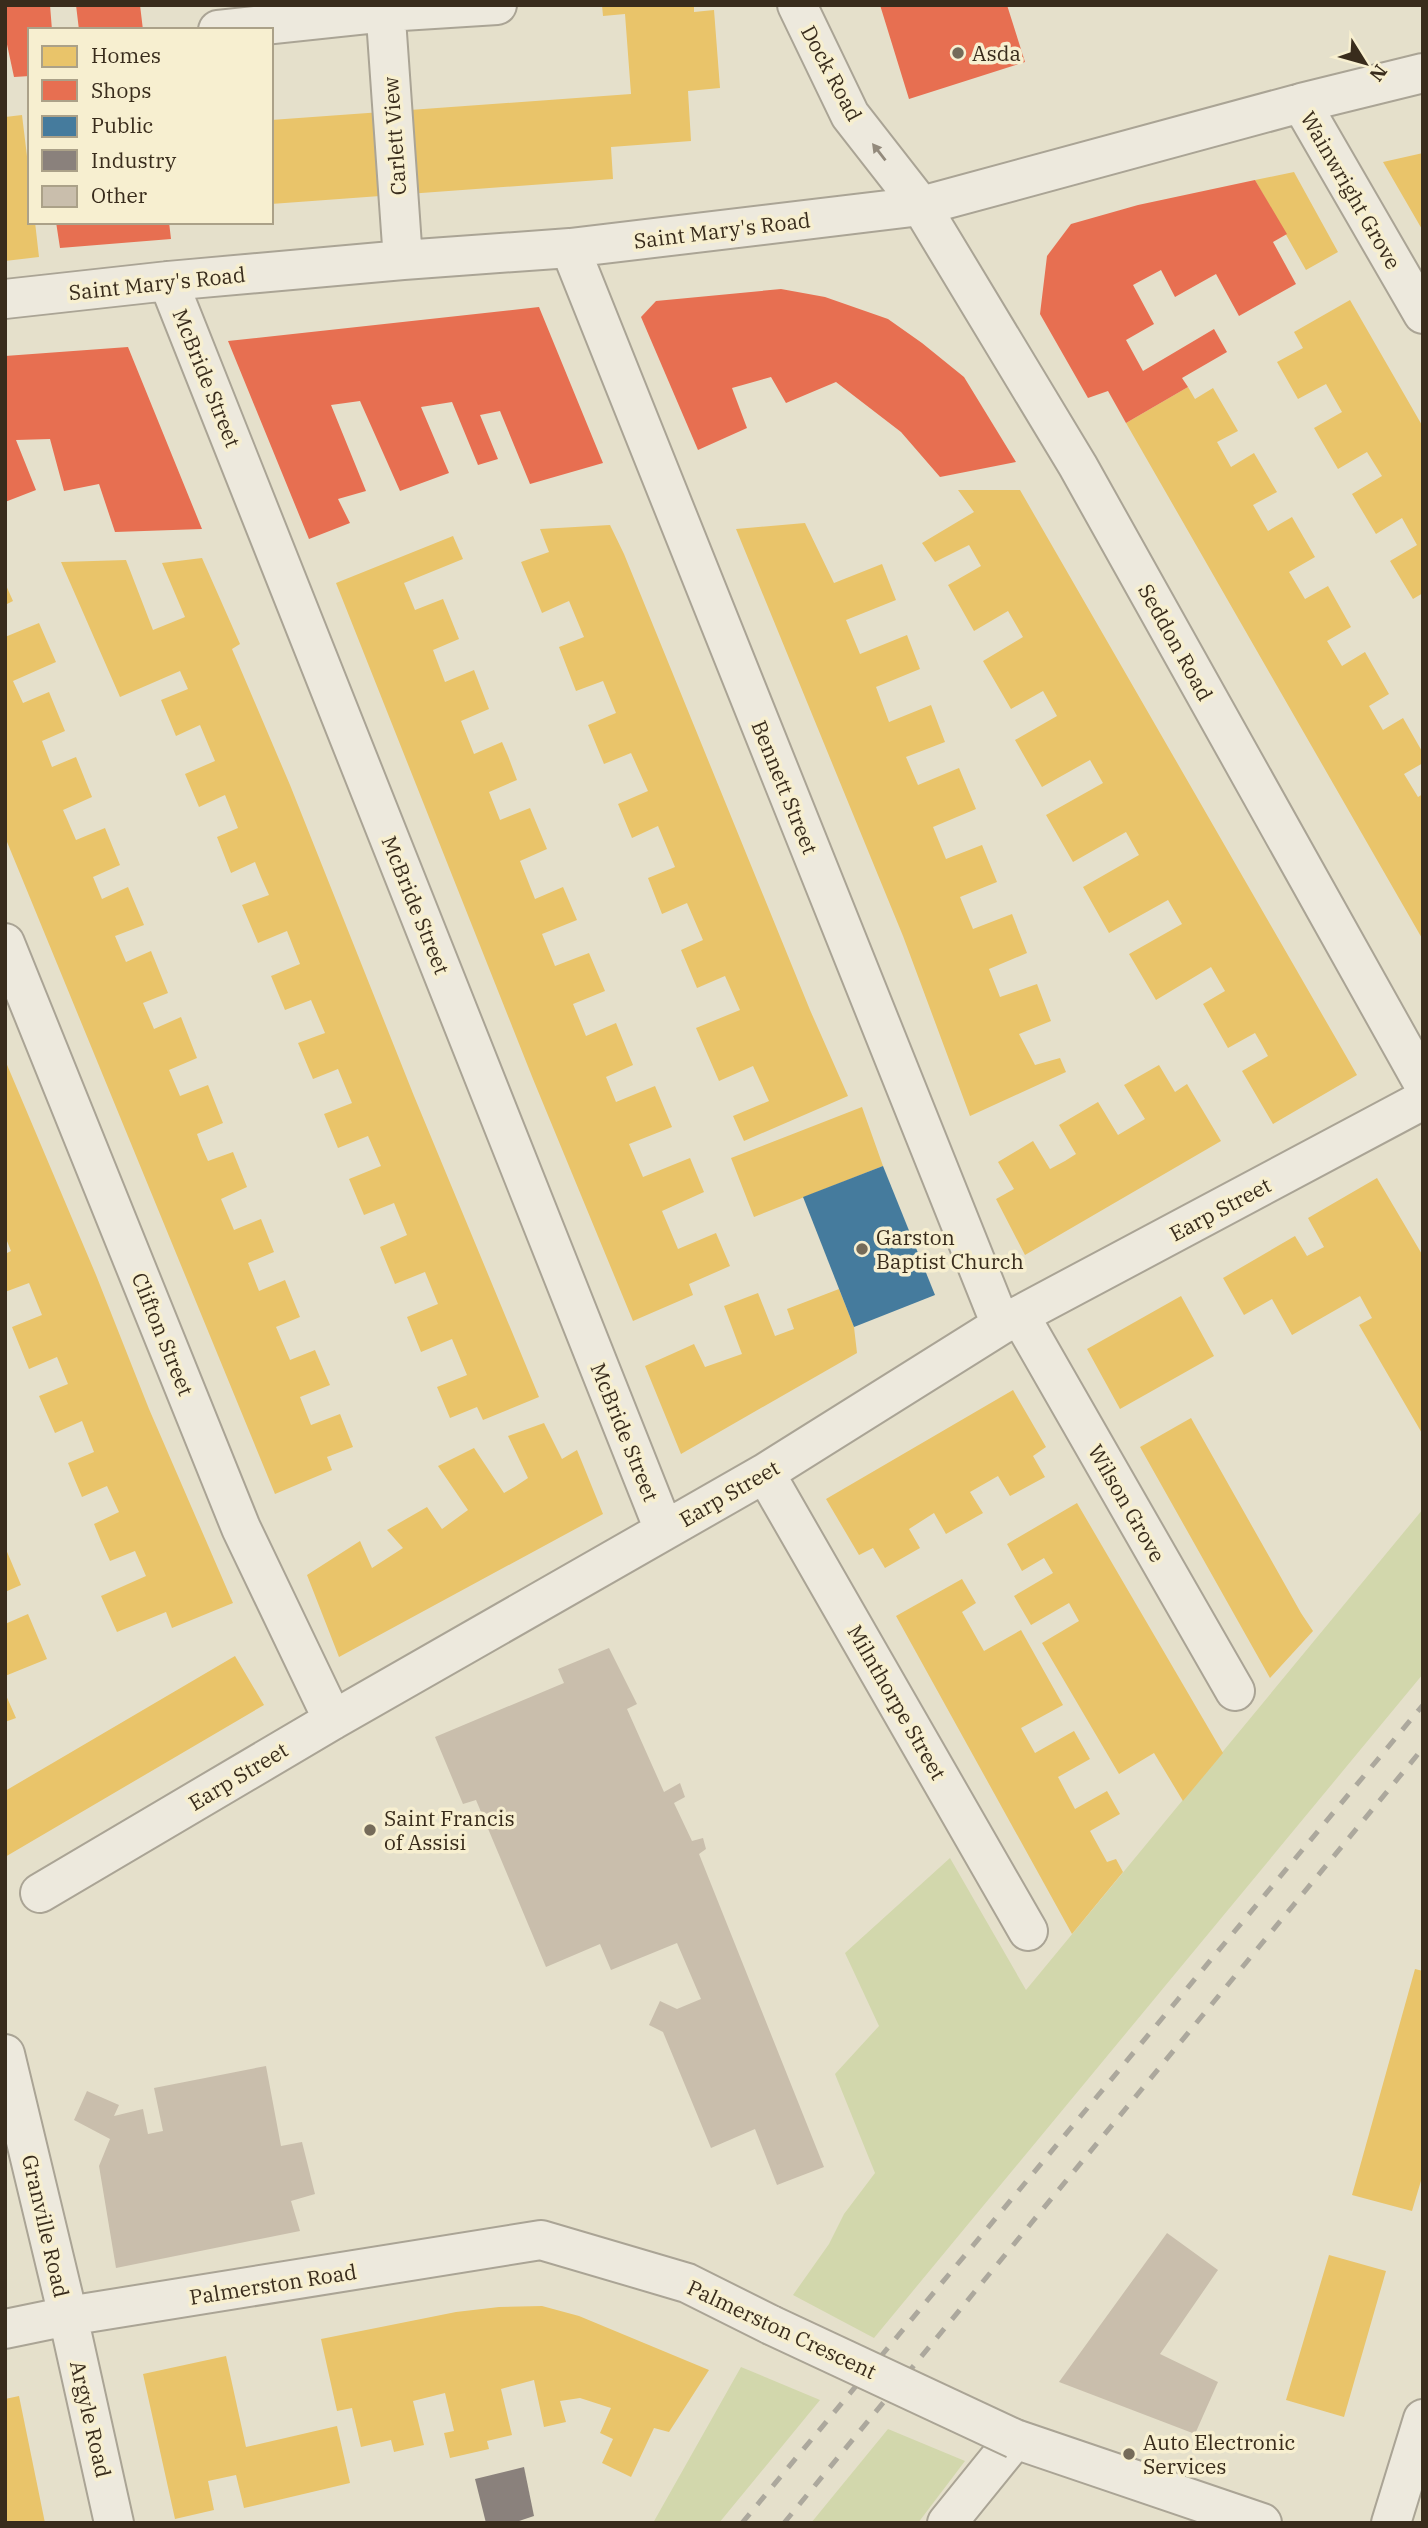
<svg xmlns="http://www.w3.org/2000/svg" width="1428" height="2528" viewBox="0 0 1428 2528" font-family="'IBM Plex Serif',serif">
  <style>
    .green { fill: #d2d7ac }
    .homes { fill: #e9c46a }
    .shops { fill: #e76f51 }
    .public { fill: #457b9d }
    .industry { fill: #8a817c }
    .building { fill: #c9beac }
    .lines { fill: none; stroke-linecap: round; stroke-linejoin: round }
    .minor-casing { stroke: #aaa495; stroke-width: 42 }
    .minor { stroke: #ede9dd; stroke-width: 38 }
    .rail { stroke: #aca89d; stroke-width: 5; stroke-dasharray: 12 12; stroke-linecap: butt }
    .pedestrian-bridge-casing { stroke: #aaa495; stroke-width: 42; stroke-linecap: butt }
    .pedestrian-bridge { stroke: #ede9dd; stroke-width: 38 }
    .oneway { fill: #938a7c }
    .poi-dot { fill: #756b59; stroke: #f7efd0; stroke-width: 2.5 }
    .labels { text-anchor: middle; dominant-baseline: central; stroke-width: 7; stroke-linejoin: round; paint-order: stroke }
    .poi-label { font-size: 21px; fill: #392c1c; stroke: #f7efd0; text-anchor: start }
    .street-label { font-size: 21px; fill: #392c1c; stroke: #f7efd0 }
  </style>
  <rect width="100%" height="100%" fill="#e5e0cb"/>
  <path class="green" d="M1423 1509V1674L874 2338 793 2295 829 2244 844 2214 875 2173 835 2074 879 2026 845 1953 950 1858 1026 1990Z
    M741 2367 820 2400 719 2523H653Z
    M888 2429 965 2461 918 2523H811Z"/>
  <path class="homes" d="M602 5H694V12L714 10 720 88 688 91 691 141 611 147 613 179 271 204V120L631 94 625 14 603 16Z
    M22 115 30 181V222H35L39 257 5 261V117Z
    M1423 153V231L1383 162Z
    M1294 172 1338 252 1306 270 1255 180Z
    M1350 300 1423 427V593L1413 599 1390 561 1417 545 1402 518 1376 534 1352 494 1382 476 1367 452 1338 469 1314 428 1342 412 1326 384 1298 399 1277 362 1303 348 1294 332Z
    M1188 387 1195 399 1213 388 1238 431 1217 442 1231 467 1254 453 1277 492 1253 505 1268 531 1292 517 1315 557 1289 572 1305 599 1328 586 1351 627 1327 641 1342 666 1365 652 1389 694 1369 706 1383 730 1403 718 1423 753V763L1404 774 1418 797 1423 794V940L1126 423Z
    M958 490H1020L1357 1075 1273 1124 1242 1071 1268 1056 1262 1045 1255 1033 1228 1048 1203 1004 1225 991 1211 967 1156 1000 1129 954 1182 924 1168 900 1109 933 1083 887 1139 855 1126 832 1073 862 1046 815 1103 783 1090 760 1042 787 1015 740 1057 716 1043 691 1011 709 983 661 1023 637 1008 611 974 631 948 585 981 566 969 545 935 562 922 543 974 512Z
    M805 523 834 583 882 564 896 600 846 620 860 654 907 635 920 669 876 687 889 722 931 705 945 742 906 757 918 785 959 768 976 809 933 827 946 859 982 845 997 882 960 897 973 929 1012 914 1027 953 989 969 1000 997 1037 984 1051 1021 1019 1034 1035 1065 1060 1058 1066 1072 970 1116 903 936 736 529Z
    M610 525 624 554 810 1010 848 1096 744 1141 733 1116 769 1101 753 1066 719 1081 696 1028 740 1010 725 976 697 988 681 950 703 940 687 903 662 914 648 878 675 867 658 826 632 838 618 804 648 791 631 753 604 764 588 725 616 713 603 681 576 691 559 647 584 637 569 601 542 613 521 562 549 552 540 529Z
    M453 536 463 559 404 583 415 610 443 599 459 639 433 650 445 682 474 670 489 709 461 721 474 754 502 742 508 756 517 780 489 792 500 820 530 808 547 849 520 861 535 899 563 887 569 901 577 920 542 934 555 966 589 953 605 991 573 1004 586 1036 616 1023 633 1065 606 1077 616 1102 655 1086 672 1127 629 1144 643 1177 690 1158 704 1192 662 1211 678 1249 716 1233 730 1266 689 1284 693 1295 633 1321 533 1079 336 583Z
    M202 558 240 644 232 649 290 785 414 1096 539 1397 483 1420 477 1407 450 1418 437 1387 467 1375 452 1339 421 1352 407 1317 438 1304 425 1272 395 1284 380 1247 407 1235 394 1203 364 1215 349 1179 381 1166 368 1136 338 1148 324 1114 352 1103 338 1069 313 1079 298 1043 325 1033 311 1000 285 1010 271 976 300 964 287 931 258 943 242 905 269 895 261 877 255 862 231 873 217 837 238 828 225 795 199 807 185 774 215 761 200 725 176 736 161 700 188 689 180 671 120 697 61 562 126 560 153 630 185 617 162 563Z
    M5 583 13 601 5 605Z
    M39 623 56 662 13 681 23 703 49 692 65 731 42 741 52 767 76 757 92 797 63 810 67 819 76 840 105 828 120 865 93 877 102 899 128 887 144 925 115 936 126 962 151 951 168 993 143 1003 154 1029 181 1017 197 1058 169 1070 180 1096 208 1085 223 1123 197 1134 201 1145 208 1161 233 1152 247 1187 221 1199 234 1230 261 1219 274 1252 248 1263 259 1291 285 1280 300 1317 276 1327 290 1360 315 1350 330 1385 300 1397 311 1425 340 1414 353 1447 327 1457 332 1470 275 1494 5 837V637Z
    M5 1060 96 1275 149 1409 233 1603 172 1628 166 1612 117 1632 101 1596 146 1576 135 1551 110 1561 101 1541 94 1524 119 1512 107 1486 82 1497 74 1478 68 1463 94 1452 82 1421 55 1433 39 1396 68 1384 57 1357 29 1369 12 1327 42 1315 29 1283 5 1292V1254L11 1251 5 1236Z
    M1159 1065 1175 1092 1187 1084 1221 1141 1025 1255 996 1199 1014 1189 998 1162 1033 1141 1050 1169 1065 1161 1076 1154 1059 1125 1098 1102 1118 1135 1145 1119 1124 1085Z
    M862 1107 883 1166 754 1217 731 1158Z
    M1377 1178 1423 1256V1435L1359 1325 1372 1318 1360 1296 1292 1335 1272 1299 1244 1315 1223 1278 1295 1236 1307 1256 1324 1247 1308 1218Z
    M839 1289 854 1327 857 1353 681 1454 645 1366 694 1344 705 1367 742 1354 724 1306 758 1293 775 1336 794 1329 787 1309Z
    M1181 1296 1214 1356 1120 1409 1087 1349Z
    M1013 1390 1046 1447 1033 1456 1045 1477 1010 1496 998 1476 970 1492 983 1513 946 1534 934 1513 909 1529 920 1548 885 1568 873 1548 859 1555 826 1499Z
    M1191 1418 1301 1613 1313 1631 1270 1678 1140 1447Z
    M544 1423 562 1459 577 1450 603 1514 339 1657 307 1575 360 1541 372 1568 403 1548 387 1530 427 1507 442 1529 468 1510 438 1466 474 1448 504 1493 516 1486 528 1478 508 1436Z
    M1077 1503 1223 1753 1183 1801 1154 1753 1119 1774 1042 1643 1079 1621 1069 1603 1031 1625 1014 1596 1053 1573 1044 1558 1022 1571 1007 1544Z
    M5 1547 21 1585 5 1592Z
    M962 1579 976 1603 962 1612 984 1651 1021 1630 1063 1705 1021 1728 1035 1753 1074 1731 1090 1759 1058 1777 1075 1809 1107 1791 1120 1814 1090 1831 1107 1862 1116 1859 1123 1872 1072 1934 896 1616Z
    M28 1614 47 1659 5 1676V1624Z
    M235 1656 264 1705 5 1857V1791Z
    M5 1693 16 1718 5 1722Z
    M1415 1969 1423 1971V2174L1412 2211 1352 2195Z
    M1329 2255 1386 2271 1344 2417 1286 2400Z
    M542 2306 579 2316 709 2370 669 2432 654 2428 631 2477 602 2463 613 2439 600 2433 611 2408 580 2398 560 2401 566 2422 544 2427 534 2380 501 2389 512 2435 487 2441 489 2449 450 2458 444 2433 454 2431 445 2393 413 2401 424 2445 394 2452 391 2440 361 2447 352 2408 337 2411 321 2339 456 2312 499 2307Z
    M226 2356 246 2447 337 2426 350 2483 244 2508 236 2475 208 2481 214 2510 175 2519 143 2374Z
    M19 2396 27 2435 45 2523H5V2399Z"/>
  <path class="shops" d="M5 5H50L52 30H30V76L14 77 5 35Z
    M76 5H140L143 30H79Z
    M880 5H1007L1025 62 909 99Z
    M1255 180 1287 234 1273 242 1296 284 1239 316 1216 274 1175 297 1161 270 1133 285 1154 324 1126 340 1143 371 1214 329 1227 352 1182 378 1188 387 1126 423 1108 391 1088 398 1040 314 1047 256 1071 224 1138 205Z
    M56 222H169L171 239 60 248Z
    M781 289 825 297 888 319 922 343 964 377 1016 462 940 477 901 432 836 382 786 403 771 377 732 388 747 428 698 450 641 317 656 301Z
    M539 307 603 463 530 484 500 411 480 415 498 459 478 465 452 402 421 407 449 473 400 491 360 401 331 405 366 491 338 499 350 523 309 539 228 341Z
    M128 347 202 529 115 532 99 484 64 491 50 439 16 440 36 490 5 502V356Z"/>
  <path class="public" d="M883 1166 935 1295 854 1327 803 1197Z"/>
  <path class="industry" d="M524 2467 534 2516 513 2523H486L475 2479Z"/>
  <path class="building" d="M609 1648 637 1704 627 1709 664 1792 680 1783 685 1797 674 1803 692 1841 703 1838 706 1849 699 1854 824 2167 777 2185 755 2129 711 2148 663 2032 649 2025 660 2001 677 2009 701 1999 677 1943 611 1970 600 1944 546 1967 476 1800 463 1804 435 1737 564 1683 558 1669Z
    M266 2066 281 2146 302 2142 315 2194 291 2201 300 2231 116 2268 99 2166 110 2139 74 2120 87 2091 119 2105 114 2116 143 2109 148 2134 163 2131 154 2088Z
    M1167 2233 1218 2270 1160 2354 1218 2382 1195 2434 1059 2382Z"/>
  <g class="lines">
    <g class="minor-casing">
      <path id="minor" d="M385 5 403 260
        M797 5 850 115 921 206 1078 466 1423 1083
        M218 30 386 12 497 5
        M1301 103 1423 314
        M570 248 1001 1325
        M168 281 664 1530
        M5 299 168 281 403 260 570 248 921 206 1301 103 1423 73
        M5 943 241 1528 333 1720
        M1020 1316 1235 1691
        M765 1473 1028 1931
        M40 1893 333 1720 765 1473 1001 1325 1423 1100
        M5 2054 68 2316 114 2523
        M5 2329 68 2316 541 2240 687 2283 771 2325
        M947 2523 1015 2439 1262 2523
        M1391 2523 1423 2419"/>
    </g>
    <use href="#minor" class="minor"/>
    <path class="rail" d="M742 2523 1423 1705
      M784 2523 1423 1748"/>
    <g class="pedestrian-bridge-casing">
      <path id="pedestrian-bridge" d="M771 2325 1015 2439"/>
    </g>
    <use href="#pedestrian-bridge" class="pedestrian-bridge"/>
  </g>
  <defs><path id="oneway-solid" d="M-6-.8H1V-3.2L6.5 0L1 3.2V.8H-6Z" transform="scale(1.75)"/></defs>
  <use class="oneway" href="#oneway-solid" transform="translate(879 152) rotate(-128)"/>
  <g class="poi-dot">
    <circle cx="958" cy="53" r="7"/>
    <circle cx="862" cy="1249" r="7"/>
    <circle cx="370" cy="1830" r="7"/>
    <circle cx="1129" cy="2454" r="7"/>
  </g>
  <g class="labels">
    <g class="poi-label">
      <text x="972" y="53">Asda</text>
      <text x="876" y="1237">Garston<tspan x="876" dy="24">Baptist Church</tspan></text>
      <text x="384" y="1818">Saint Francis<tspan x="384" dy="24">of Assisi</tspan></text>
      <text x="1143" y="2442">Auto Electronic<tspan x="1143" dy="24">Services</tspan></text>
    </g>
    <g class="street-label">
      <text transform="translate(832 73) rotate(62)">Dock Road</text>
      <text transform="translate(394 136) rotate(-94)">Carlett View</text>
      <text transform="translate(1351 190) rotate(60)">Wainwright Grove</text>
      <text transform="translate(722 230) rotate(-7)">Saint Mary's Road</text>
      <text transform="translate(157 283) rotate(-6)">Saint Mary's Road</text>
      <text transform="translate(207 378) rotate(68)">McBride Street</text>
      <text transform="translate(1176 642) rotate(61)">Seddon Road</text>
      <text transform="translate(785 787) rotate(68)">Bennett Street</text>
      <text transform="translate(416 905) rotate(68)">McBride Street</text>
      <text transform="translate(1220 1209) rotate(-28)">Earp Street</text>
      <text transform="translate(163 1334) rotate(68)">Clifton Street</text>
      <text transform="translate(625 1432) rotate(68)">McBride Street</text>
      <text transform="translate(729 1493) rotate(-30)">Earp Street</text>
      <text transform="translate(1127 1503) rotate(60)">Wilson Grove</text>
      <text transform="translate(897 1702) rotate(60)">Milnthorpe Street</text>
      <text transform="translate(238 1776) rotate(-31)">Earp Street</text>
      <text transform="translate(46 2226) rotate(77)">Granville Road</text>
      <text transform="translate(273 2284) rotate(-9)">Palmerston Road</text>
      <text transform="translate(782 2329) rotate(25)">Palmerston Crescent</text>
      <text transform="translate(91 2419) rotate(77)">Argyle Road</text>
    </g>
  </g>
  <rect width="1428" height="2528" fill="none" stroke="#392c1c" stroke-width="14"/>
  <rect x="28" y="28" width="245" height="196" fill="#f7efd0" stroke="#aba188" stroke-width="2"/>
  <rect x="42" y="46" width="35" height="21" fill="#e9c46a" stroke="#aba188" stroke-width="2"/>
  <text x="91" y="63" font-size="21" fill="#392c1c">Homes</text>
  <rect x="42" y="80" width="35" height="21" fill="#e76f51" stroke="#aba188" stroke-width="2"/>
  <text x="91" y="98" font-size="21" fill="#392c1c">Shops</text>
  <rect x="42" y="116" width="35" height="21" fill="#457b9d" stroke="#aba188" stroke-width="2"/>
  <text x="91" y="133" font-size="21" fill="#392c1c">Public</text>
  <rect x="42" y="150" width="35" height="21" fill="#8a817c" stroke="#aba188" stroke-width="2"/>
  <text x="91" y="168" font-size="21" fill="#392c1c">Industry</text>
  <rect x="42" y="186" width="35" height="21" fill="#c9beac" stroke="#aba188" stroke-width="2"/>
  <text x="91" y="203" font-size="21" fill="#392c1c">Other</text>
  <g transform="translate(1365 63) rotate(127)" stroke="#f7efd0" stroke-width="5" paint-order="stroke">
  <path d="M0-5L12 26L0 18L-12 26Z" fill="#392c1c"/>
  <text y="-10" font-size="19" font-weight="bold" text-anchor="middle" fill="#392c1c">N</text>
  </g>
</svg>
